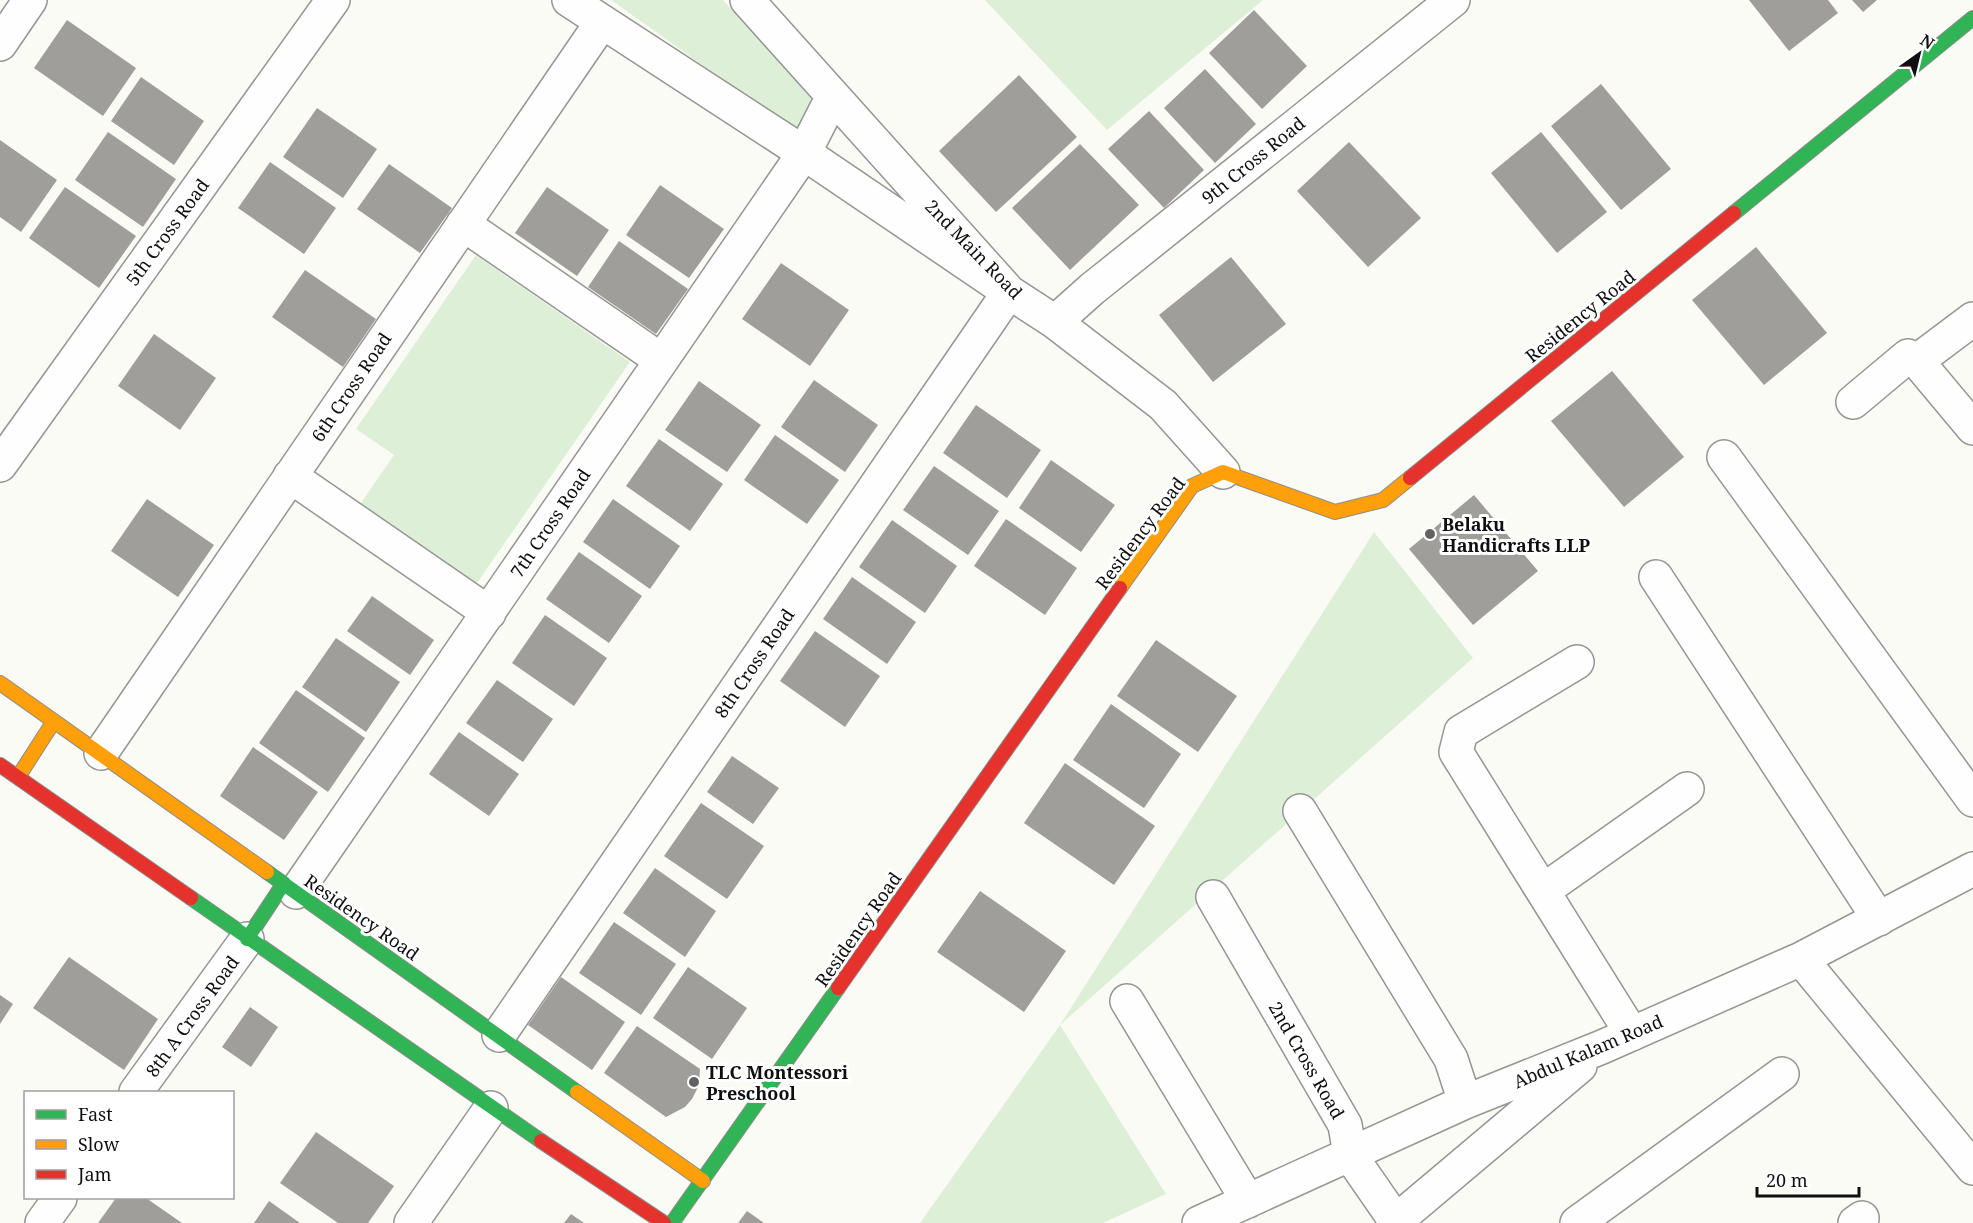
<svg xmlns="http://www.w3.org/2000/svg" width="1973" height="1223" viewBox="0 0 1973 1223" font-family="'Noto Serif',serif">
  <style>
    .green { fill: #deefd7 }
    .building { fill: #9f9e9a }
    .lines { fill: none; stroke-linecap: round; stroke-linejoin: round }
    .street-casing { stroke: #959593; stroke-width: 36 }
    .fast-casing { stroke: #8c8c89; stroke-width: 16 }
    .slow-casing { stroke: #8c8c89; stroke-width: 16 }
    .jam-casing { stroke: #8c8c89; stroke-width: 16 }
    .street { stroke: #fefefe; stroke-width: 33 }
    .fast { stroke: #30b455; stroke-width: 14 }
    .slow { stroke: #ff9f0a; stroke-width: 14 }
    .jam { stroke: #e5322d; stroke-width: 14 }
    .poi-dot { fill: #626260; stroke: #fff; stroke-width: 2 }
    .labels { text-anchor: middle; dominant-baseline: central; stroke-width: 6; stroke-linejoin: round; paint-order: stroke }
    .street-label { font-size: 18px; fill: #0f0f0f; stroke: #fff }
    .poi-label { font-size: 18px; font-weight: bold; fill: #0f0f0f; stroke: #fff; text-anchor: start }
  </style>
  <rect width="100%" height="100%" fill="#fbfbf5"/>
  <path class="green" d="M611 0H723L819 102 816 118 795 131Z
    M985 0H1263L1107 130Z
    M476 255 630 362 477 583 361 503 394 455 356 429Z
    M1374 532 1473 658 1060 1025 1166 1194 1103 1223H920L1060 1025Z"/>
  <path class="building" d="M1749 0H1828L1838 13 1789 51Z
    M1852 0H1877L1863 12Z
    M1254 10 1307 66 1262 109 1209 53Z
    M67 20 136 68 103 116 34 68Z
    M1205 69 1256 124 1215 163 1164 108Z
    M1019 75 1077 137 996 212 939 151Z
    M141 77 204 121 174 165 111 121Z
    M1601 84 1671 169 1621 210 1551 126Z
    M317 108 377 149 343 198 283 157Z
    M1149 111 1204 170 1164 208 1108 149Z
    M108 132 176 179 143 227 75 180Z
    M1541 132 1607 212 1557 253 1491 173Z
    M0 140 57 180 21 232 0 217Z
    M1349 142 1421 218 1368 267 1297 191Z
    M1080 144 1139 205 1070 270 1012 208Z
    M270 162 336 208 304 254 238 208Z
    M389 164 452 208 420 253 357 209Z
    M660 185 724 229 689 278 626 235Z
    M65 187 136 236 99 288 29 238Z
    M547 187 609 230 577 276 515 233Z
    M619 241 688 289 656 334 588 287Z
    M1756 247 1827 333 1764 385 1692 300Z
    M1231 257 1286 324 1213 382 1159 315Z
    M781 263 849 310 810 366 742 319Z
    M305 270 376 319 343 367 272 317Z
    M154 334 216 378 180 430 118 386Z
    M1612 371 1684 457 1624 507 1551 421Z
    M814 380 878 425 845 472 781 427Z
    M699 381 761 425 727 472 665 430Z
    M976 405 1041 450 1007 498 943 453Z
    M775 435 839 480 807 524 744 480Z
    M659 439 723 484 690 531 626 486Z
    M1051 460 1115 505 1081 552 1019 508Z
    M934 466 999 511 968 555 903 510Z
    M1474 495 1538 571 1473 625 1409 549Z
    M147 499 214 545 178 597 111 551Z
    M613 499 680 546 650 589 583 542Z
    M1006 519 1077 568 1045 615 974 566Z
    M892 520 957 566 925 613 859 567Z
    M579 552 642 596 609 643 546 599Z
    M852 577 916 622 887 664 823 619Z
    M372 596 434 640 410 675 347 631Z
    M545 615 607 658 574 706 512 663Z
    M815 631 880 676 845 727 780 681Z
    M336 638 400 682 366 732 302 687Z
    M1156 640 1237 696 1198 752 1117 696Z
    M497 680 553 719 523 762 466 723Z
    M296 690 365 738 328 792 259 743Z
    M1111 704 1181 754 1144 808 1073 760Z
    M459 732 519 774 489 816 429 774Z
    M253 747 318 792 284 840 220 796Z
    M732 756 779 788 753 824 707 792Z
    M1065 763 1155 826 1114 885 1024 823Z
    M701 803 764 846 727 899 664 856Z
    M655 868 716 911 685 957 623 913Z
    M980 891 1066 951 1024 1012 937 952Z
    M614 922 676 964 641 1015 579 973Z
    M69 957 158 1019 124 1070 33 1008Z
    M688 967 747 1008 712 1059 653 1018Z
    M561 977 625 1022 592 1070 528 1025Z
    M0 995 13 1004 0 1024Z
    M250 1007 278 1027 251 1067 222 1047Z
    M637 1026 700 1069 699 1085 692 1099 685 1107 666 1117 604 1073Z
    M316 1132 394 1186 368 1223H338L280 1183Z
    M116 1198H146L182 1223H98Z
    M269 1201 300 1223H254Z
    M747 1211 764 1223H738Z
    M571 1214 584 1223H564Z"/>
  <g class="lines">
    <g class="street-casing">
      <path id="street" d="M747 0 1009 292 1055 322 1163 405 1223 472
        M0 44 30 0
        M463 224 661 360
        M1055 322 1092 289 1453 0
        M1917 361 1973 319
        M1853 402 1908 356 1917 361 1973 428
        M1724 457 1973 800
        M0 465 333 0
        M290 476 489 613
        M1656 577 1879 919
        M1577 662 1461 732 1456 752 1632 1034
        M101 753 602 22
        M1300 811 1451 1059 1465 1102
        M1544 890 1687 789
        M296 892 804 153 833 96
        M1213 897 1345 1125 1350 1155 1397 1223
        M1801 959 1973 1168
        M1127 1001 1248 1201
        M499 1035 1009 292 804 153 569 0
        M136 1092 247 939
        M1396 1221 1580 1066
        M42 1223 60 1198
        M411 1223 491 1108
        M1199 1223 1465 1102 1602 1047 1801 959 1973 869
        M1577 1223 1782 1074
        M1855 1223 1862 1218"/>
    </g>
    <g class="fast-casing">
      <path id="fast" d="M1734 213 1973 18
        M267 872 577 1092
        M191 898 541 1141
        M247 939 284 883
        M672 1223 838 988"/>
    </g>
    <g class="slow-casing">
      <path id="slow" d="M1120 588 1192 486 1223 472 1335 512 1383 500 1410 478
        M0 683 267 872
        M18 777 54 721
        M577 1092 703 1181"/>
    </g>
    <g class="jam-casing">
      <path id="jam" d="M1410 478 1734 213
        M0 765 191 898
        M838 988 1120 588
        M541 1141 664 1223"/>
    </g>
    <use href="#street" class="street"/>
    <use href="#fast" class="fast"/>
    <use href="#slow" class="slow"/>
    <use href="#jam" class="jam"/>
  </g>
  <g class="poi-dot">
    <circle cx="1430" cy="534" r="6"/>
    <circle cx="694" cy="1082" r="6"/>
  </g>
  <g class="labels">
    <g class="street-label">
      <text transform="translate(1253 160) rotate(-39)">9th Cross Road</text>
      <text transform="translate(167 232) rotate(-54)">5th Cross Road</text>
      <text transform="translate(974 249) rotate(46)">2nd Main Road</text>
      <text transform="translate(1580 316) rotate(-39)">Residency Road</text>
      <text transform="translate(351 387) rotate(-56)">6th Cross Road</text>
      <text transform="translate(550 523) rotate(-56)">7th Cross Road</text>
      <text transform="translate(1140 533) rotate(-53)">Residency Road</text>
      <text transform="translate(754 663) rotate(-56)">8th Cross Road</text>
      <text transform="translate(362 917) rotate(35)">Residency Road</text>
      <text transform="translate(858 929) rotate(-55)">Residency Road</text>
      <text transform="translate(192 1016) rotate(-54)">8th A Cross Road</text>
      <text transform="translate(1588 1051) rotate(-23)">Abdul Kalam Road</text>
      <text transform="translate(1307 1060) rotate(60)">2nd Cross Road</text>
    </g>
    <g class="poi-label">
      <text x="1442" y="524">Belaku<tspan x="1442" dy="21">Handicrafts LLP</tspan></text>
      <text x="706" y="1072">TLC Montessori<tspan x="706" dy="21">Preschool</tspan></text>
    </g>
  </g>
  <rect x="24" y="1091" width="210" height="108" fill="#ffffff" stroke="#9f9f9f" stroke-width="1.5"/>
  <rect x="36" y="1110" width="30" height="9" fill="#30b455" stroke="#9f9f9f" stroke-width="1.5"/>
  <text x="78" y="1121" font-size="18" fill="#0f0f0f">Fast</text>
  <rect x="36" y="1140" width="30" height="9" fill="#ff9f0a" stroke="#9f9f9f" stroke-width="1.5"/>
  <text x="78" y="1151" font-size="18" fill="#0f0f0f">Slow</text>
  <rect x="36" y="1170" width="30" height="9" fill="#e5322d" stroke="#9f9f9f" stroke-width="1.5"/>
  <text x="78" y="1181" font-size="18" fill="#0f0f0f">Jam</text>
  <g transform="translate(1919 54) rotate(34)" stroke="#ffffff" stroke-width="4.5" paint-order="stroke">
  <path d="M0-4.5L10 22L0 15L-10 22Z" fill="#0f0f0f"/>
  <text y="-9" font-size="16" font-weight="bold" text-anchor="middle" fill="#0f0f0f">N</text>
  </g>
  <path d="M1757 1187v9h102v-9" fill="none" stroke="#0f0f0f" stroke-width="3"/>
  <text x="1766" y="1187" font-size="18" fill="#0f0f0f" stroke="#ffffff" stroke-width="4.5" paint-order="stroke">20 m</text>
</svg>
